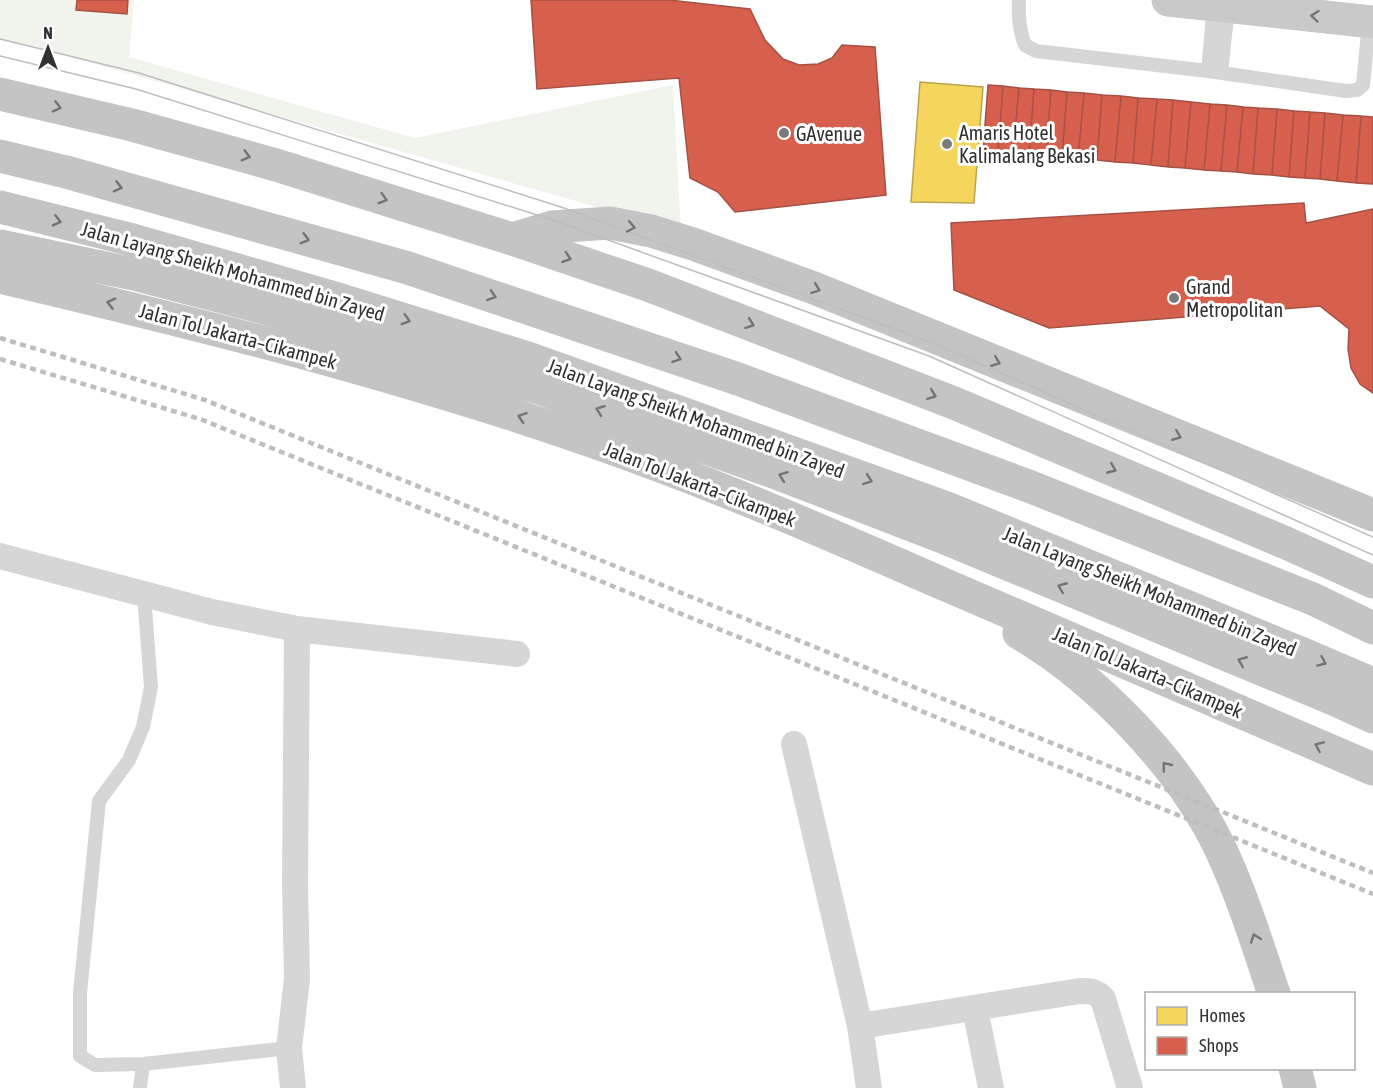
<svg xmlns="http://www.w3.org/2000/svg" width="1373" height="1088" viewBox="0 0 1373 1088" font-family="'Asap Condensed',sans-serif">
  <style>
    .green { fill: #f0f4ed }
    .homes { fill: #f6d55c; stroke: #bba44f; stroke-width: 1.5 }
    .shops { fill: #d6604d; stroke: #a55245; stroke-width: 1.5 }
    .lines { fill: none; stroke-linecap: round; stroke-linejoin: round }
    .lane { stroke: #d6d6d6; stroke-width: 14 }
    .street { stroke: #d6d6d6; stroke-width: 26 }
    .primary { stroke: #c9c9c9; stroke-width: 33 }
    .highway { stroke: #c4c4c4; stroke-width: 33 }
    .tram { stroke: #bebebe; stroke-width: 1.5 }
    .rail { stroke: #bebebe; stroke-width: 4.5; stroke-dasharray: 6 4.5; stroke-linecap: butt }
    .oneway { stroke: #767676 }
    .oneway2 { stroke: #747474 }
    .poi-dot { fill: #7a7a7a; stroke: #fff; stroke-width: 2 }
    .labels { text-anchor: middle; dominant-baseline: central; stroke-width: 6; stroke-linejoin: round; paint-order: stroke }
    .poi-label { font-size: 20px; fill: #323232; stroke: #fff; text-anchor: start }
    .street-label { font-size: 20px; fill: #323232; stroke: #fff }
  </style>
  <rect width="100%" height="100%" fill="#fff"/>
  <path class="green" d="M0 0H134L129 57 415 138 673 85 681 231 53 52 0 40Z"/>
  <path class="homes" d="M920 82 983 87 974 203 911 202Z"/>
  <path class="shops" d="M77 0H128L127 14 76 10Z
    M531 0H669L750 9 765 40 783 59 799 65 818 64 832 58 842 45 875 47 886 195 735 212 718 192 690 178 679 78 537 89Z
    M988 85 1003 86 998 152 983 151Z
    M1003 86 1019 88 1013 153 998 152Z
    M1019 88 1034 89 1029 155 1013 153Z
    M1034 89 1051 90 1046 156 1029 155Z
    M1051 90 1067 92 1062 157 1046 156Z
    M1067 92 1084 93 1078 159 1062 157Z
    M1084 93 1102 95 1097 160 1078 159Z
    M1102 95 1121 96 1115 162 1097 160Z
    M1121 96 1138 98 1133 163 1115 162Z
    M1138 98 1157 99 1151 165 1133 163Z
    M1157 99 1173 100 1168 167 1151 165Z
    M1173 100 1191 102 1185 168 1168 167Z
    M1191 102 1210 104 1204 170 1185 168Z
    M1210 104 1227 105 1221 171 1204 170Z
    M1227 105 1243 107 1237 172 1221 171Z
    M1243 107 1258 108 1253 174 1237 172Z
    M1258 108 1277 109 1272 175 1253 174Z
    M1277 109 1294 111 1289 177 1272 175Z
    M1294 111 1310 112 1305 178 1289 177Z
    M1310 112 1325 113 1320 179 1305 178Z
    M1325 113 1343 115 1337 181 1320 179Z
    M1343 115 1361 116 1356 183 1337 181Z
    M1361 116 1373 117V184L1356 183Z
    M1304 203 1306 223 1373 209V393L1360 384 1351 368 1348 349 1349 329 1320 306 1049 328 954 290 951 223Z"/>
  <g class="lines">
    <path class="lane" d="M1019 0C1018 16 1019 30 1025 45L1036 51 1208 71 1346 91 1357 90 1363 85 1369 22
      M1208 71 1214 5
      M1221 73 1228 7
      M144 595 151 687 143 727 129 760 99 801 80 993V1056L95 1065 143 1064 289 1048
      M140 1088 143 1064"/>
    <path class="street" d="M0 556 212 612 297 629 295 884 297 979 289 1048 293 1088
      M297 629 517 654
      M794 744 860 1026 869 1088
      M975 1009 991 1088
      M860 1026 1080 991C1090 991 1096 991 1103 999L1130 1088"/>
    <path class="primary" d="M1168 0 1373 22"/>
    <path class="highway" d="M0 94 132 125 276 165 512 239 648 285 954 403 1286 543 1373 582
      M0 156 66 172 408 268 738 379 1031 487 1313 599 1373 628
      M0 207 133 240 335 298 528 358 947 508 1303 654 1373 684
      M512 239 552 227 610 223 651 231 693 244 814 288 1373 515
      M0 246 134 274 257 306 542 389 779 474 940 536 1331 698 1373 717
      M0 277C224 330 448 386 663 467 759 503 854 545 948 586 1090 647 1231 708 1373 769
      M1019 633C1099 680 1183 768 1222 852 1243 898 1258 946 1274 994
      M1295 1068 1300 1088"/>
    <path class="tram" d="M0 39 139 73 561 207 933 343 1373 537
      M0 56 136 89 550 219 929 356 1373 555"/>
    <path class="rail" d="M0 338 205 400 1373 873
      M0 359 200 419 1373 894"/>
  </g>
  <defs><path id="oneway-chevron" d="M-2-3.5L2.5 0L-2 3.5" fill="none" stroke-width="1.6" stroke-linecap="round" stroke-linejoin="round" transform="scale(1.5)"/></defs>
  <use class="oneway" href="#oneway-chevron" transform="translate(1315 16) rotate(-174)"/>
  <g class="oneway2">
    <use href="#oneway-chevron" transform="translate(57 107) rotate(14)"/>
    <use href="#oneway-chevron" transform="translate(246 156) rotate(15)"/>
    <use href="#oneway-chevron" transform="translate(118 187) rotate(15)"/>
    <use href="#oneway-chevron" transform="translate(383 199) rotate(17)"/>
    <use href="#oneway-chevron" transform="translate(57 221) rotate(14)"/>
    <use href="#oneway-chevron" transform="translate(631 227) rotate(12)"/>
    <use href="#oneway-chevron" transform="translate(305 239) rotate(16)"/>
    <use href="#oneway-chevron" transform="translate(567 258) rotate(19)"/>
    <use href="#oneway-chevron" transform="translate(816 289) rotate(21)"/>
    <use href="#oneway-chevron" transform="translate(492 296) rotate(19)"/>
    <use href="#oneway-chevron" transform="translate(111 303) rotate(-167)"/>
    <use href="#oneway-chevron" transform="translate(406 320) rotate(17)"/>
    <use href="#oneway-chevron" transform="translate(750 324) rotate(21)"/>
    <use href="#oneway-chevron" transform="translate(677 358) rotate(19)"/>
    <use href="#oneway-chevron" transform="translate(996 362) rotate(22)"/>
    <use href="#oneway-chevron" transform="translate(932 395) rotate(21)"/>
    <use href="#oneway-chevron" transform="translate(600 410) rotate(-160)"/>
    <use href="#oneway-chevron" transform="translate(522 417) rotate(-161)"/>
    <use href="#oneway-chevron" transform="translate(1177 436) rotate(22)"/>
    <use href="#oneway-chevron" transform="translate(1112 469) rotate(23)"/>
    <use href="#oneway-chevron" transform="translate(783 476) rotate(-159)"/>
    <use href="#oneway-chevron" transform="translate(868 480) rotate(20)"/>
    <use href="#oneway-chevron" transform="translate(1062 587) rotate(-158)"/>
    <use href="#oneway-chevron" transform="translate(1242 661) rotate(-158)"/>
    <use href="#oneway-chevron" transform="translate(1322 662) rotate(24)"/>
    <use href="#oneway-chevron" transform="translate(1319 746) rotate(-157)"/>
    <use href="#oneway-chevron" transform="translate(1166 766) rotate(-129)"/>
    <use href="#oneway-chevron" transform="translate(1255 938) rotate(-110)"/>
  </g>
  <g class="poi-dot">
    <circle cx="784" cy="133" r="6"/>
    <circle cx="947" cy="144" r="6"/>
    <circle cx="1174" cy="298" r="6"/>
  </g>
  <g class="labels">
    <g class="poi-label">
      <text x="959" y="132">Amaris Hotel<tspan x="959" dy="23">Kalimalang Bekasi</tspan></text>
      <text x="796" y="133">GAvenue</text>
      <text x="1186" y="286">Grand<tspan x="1186" dy="23">Metropolitan</tspan></text>
    </g>
    <g class="street-label">
      <text transform="translate(233 271) rotate(16)">Jalan Layang Sheikh Mohammed bin Zayed</text>
      <text transform="translate(238 336) rotate(15)">Jalan Tol Jakarta–Cikampek</text>
      <text transform="translate(696 418) rotate(20)">Jalan Layang Sheikh Mohammed bin Zayed</text>
      <text transform="translate(700 484) rotate(21)">Jalan Tol Jakarta–Cikampek</text>
      <text transform="translate(1150 591) rotate(22)">Jalan Layang Sheikh Mohammed bin Zayed</text>
      <text transform="translate(1148 672) rotate(23)">Jalan Tol Jakarta–Cikampek</text>
    </g>
  </g>
  <rect x="1145" y="992" width="210" height="78" fill="#ffffff" stroke="#adadad" stroke-width="1.5"/>
  <rect x="1157" y="1007" width="30" height="18" fill="#f6d55c" stroke="#adadad" stroke-width="1.5"/>
  <text x="1199" y="1022" font-size="18" fill="#323232">Homes</text>
  <rect x="1157" y="1037" width="30" height="18" fill="#d6604d" stroke="#adadad" stroke-width="1.5"/>
  <text x="1199" y="1052" font-size="18" fill="#323232">Shops</text>
  <g transform="translate(48 48)" stroke="#ffffff" stroke-width="4.5" paint-order="stroke">
  <path d="M0-4.5L10 22L0 15L-10 22Z" fill="#323232"/>
  <text y="-9" font-size="16" font-weight="bold" text-anchor="middle" fill="#323232">N</text>
  </g>
</svg>
